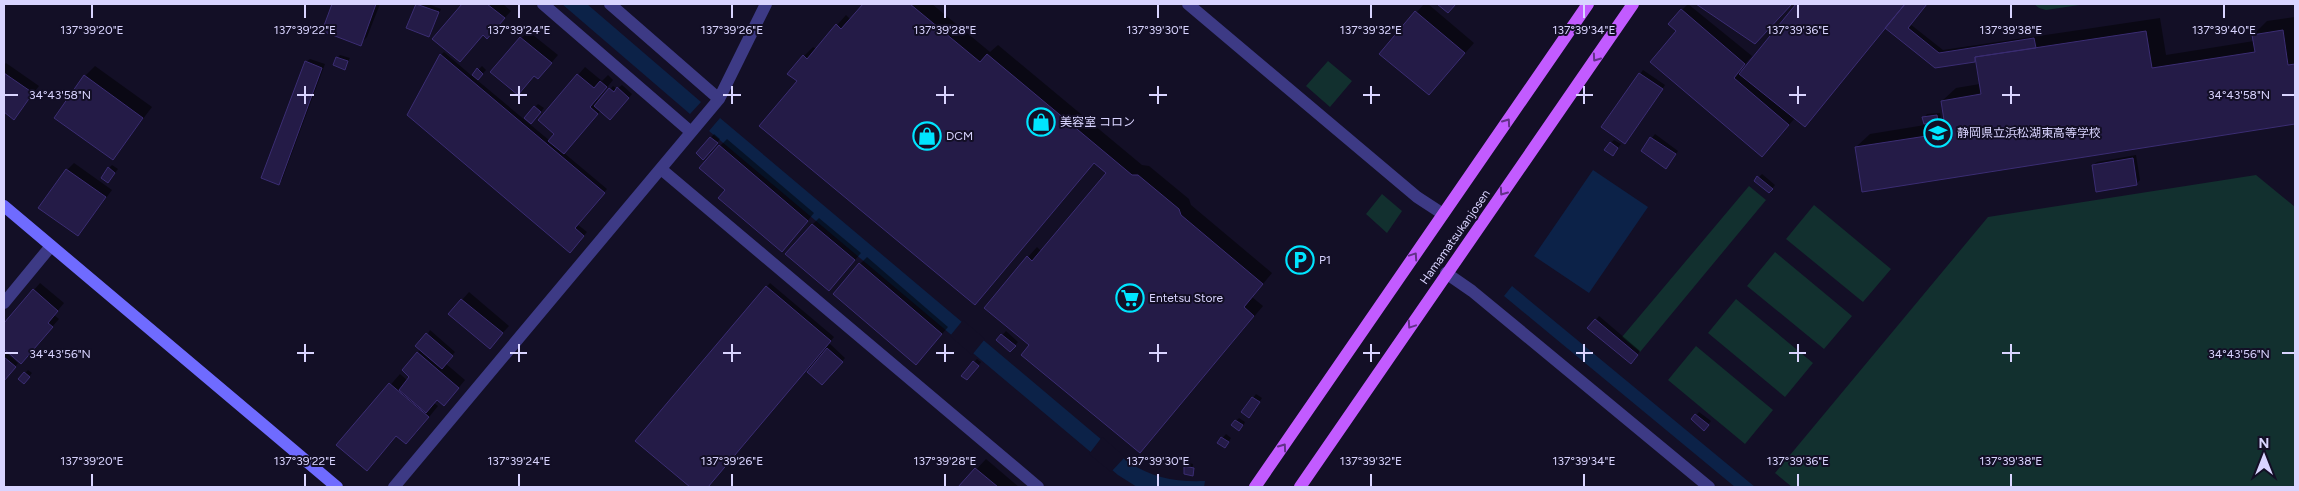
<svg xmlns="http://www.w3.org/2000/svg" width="2299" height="491" viewBox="0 0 2299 491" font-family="Figtree,'Noto Sans JP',sans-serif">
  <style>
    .green { fill: #12302f }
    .water { fill: #0c2248 }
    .pier { fill: #130f26 }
    .shadow { fill: #0007 }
    .building { fill: #241b47; stroke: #3b2d73 }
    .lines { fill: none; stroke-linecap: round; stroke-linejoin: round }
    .street { stroke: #3d3a85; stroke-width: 12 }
    .secondary { stroke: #6f6bff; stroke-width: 12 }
    .primary { stroke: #c25bff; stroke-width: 12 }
    .oneway { stroke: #623188 }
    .ticks { fill: none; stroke: #d9d4ff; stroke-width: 2 }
    .labels { text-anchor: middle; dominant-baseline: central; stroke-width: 4; stroke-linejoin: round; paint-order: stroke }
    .poi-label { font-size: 12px; fill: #d9d4ff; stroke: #130f26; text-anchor: start }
    .street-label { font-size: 12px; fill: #d9d4ff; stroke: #130f26 }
    .ticks-label { font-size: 12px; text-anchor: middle; fill: #d9d4ff; stroke: #130f26; stroke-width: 4; stroke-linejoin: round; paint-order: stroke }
  </style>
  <rect width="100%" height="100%" fill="#130f26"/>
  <path class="green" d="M2034 4H2086L2046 10 2039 8Z
    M1328 61 1352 81 1330 107 1306 86Z
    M2256 175 2295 207V487H1792L1775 473 1988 217Z
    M1749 186 1766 200 1640 352 1622 337Z
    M1382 194 1402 211 1387 233 1366 214Z
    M1814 205 1891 269 1863 302 1786 239Z
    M1775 252 1852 316 1824 349 1747 286Z
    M1736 299 1813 363 1785 397 1708 333Z
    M1696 346 1773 410 1745 444 1668 380Z"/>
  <path class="water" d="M562 4H587L701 102 690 114Z
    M720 118 1128 462C1153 478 1175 482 1205 481L1204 487H1137L1118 475 709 131Z
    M1593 170 1648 207 1589 293 1534 256Z
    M1512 286 1755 487H1735L1504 296Z"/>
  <path class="pier" d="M963 320 985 339 972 355 950 336Z
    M1102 437 1125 457 1111 472 1089 454Z"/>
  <path class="shadow" d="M333 4H380L367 37 360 44 324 31Z
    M417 4H428L441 9 429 35 408 27Z
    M464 4H503L511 11 494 30 434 39Z
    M865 4H932L990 52 998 45 1142 165 1149 166 1189 199 1191 205 1272 273 1252 297 1263 306 1149 441 1031 345 1028 257 1037 247 1042 252 1108 173 1094 162 975 303 798 81 804 56 813 47 816 49 846 15 851 20Z
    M1424 4H1428L1474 43 1429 94 1381 53Z
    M1688 4 1752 56 1740 70 1742 72 1798 4H1926L1910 24 1943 50 2160 18 2166 55 2254 41 2253 35 2267 21 2295 17V123L1863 190 1856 147 1870 134 1925 125 1924 118 1927 114 1940 113 1941 117 1938 121 1928 122 1929 125 1946 122 1942 101 1956 88 1980 84 1976 60 1935 67 1885 27 1795 118 1768 149 1678 31 1682 10Z
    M1698 4H1791L1755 43Z
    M528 31 558 55 545 70 535 75 492 72Z
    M444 52 472 76 482 66 486 70 477 80 550 141 556 134 539 120 585 67 602 81 608 75 613 80 597 100 599 102 613 86 617 89 622 85 632 94 614 115 601 110 564 153 607 189 577 224 587 232 573 248 441 55Z
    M340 55 350 58 344 68 337 58Z
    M310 59 325 64 282 180 278 183 306 62Z
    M6 63 39 86 14 118 4 111V65Z
    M95 66 152 107 113 158 85 76Z
    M1643 70 1665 85 1628 139 1603 127Z
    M538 104 544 108 535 119V107Z
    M714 134 720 139 707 155 698 153Z
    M1655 134 1678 151 1666 167 1642 151Z
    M727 139 814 213 789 243 727 190 720 146Z
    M1614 140 1621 144 1613 154 1611 143Z
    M2136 155 2140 180 2136 184 2093 165 2097 162Z
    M74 163 112 190 78 235 67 170Z
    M112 165 118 169 111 178 109 168Z
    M1762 174 1775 185 1769 192 1755 181Z
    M819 218 861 253 836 282 812 225Z
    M867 257 948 327 923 356 860 264Z
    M40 283 64 303 54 315 59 319 21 362 4 347V325Z
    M770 283 834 337 829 343 845 358 822 384 806 370 707 487H692L636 441Z
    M469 292 509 326 496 340 450 314Z
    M1599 316 1640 351 1631 362 1596 320Z
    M430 330 455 352 445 363 465 380 451 397 438 399 434 403 438 406 416 433 397 435 376 459 338 445 400 374 408 381 418 353Z
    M1006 331 1018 342 1010 351 998 340Z
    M4 351 18 363 4 380Z
    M977 359 981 362 970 375 974 362Z
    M28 370 32 373 24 382 20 379Z
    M1256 394 1262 398 1252 413 1243 412Z
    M1699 412 1711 421 1704 429 1693 419Z
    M1239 418 1245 422 1243 426 1236 421Z
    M1226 434 1231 438 1228 443 1219 442Z
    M986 459 1019 487H960Z
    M1189 463 1193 464 1192 472H1194L1192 474 1186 467Z"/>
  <path class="building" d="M332 4H376L361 46 322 31Z
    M416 4 439 12 429 37 406 28Z
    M462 4H487L505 18 487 39 483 35 460 62 432 39Z
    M863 4H910L980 62 987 54 1132 175H1138L1179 209 1181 215 1263 284 1244 307 1254 316 1140 453 1021 355 1029 345 984 308 1027 256 1032 261 1106 173 1094 163 975 305 759 126 797 81 787 74 803 55 807 59 836 24 841 29Z
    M1437 4H1456L1448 13Z
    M1696 4H1792L1755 44Z
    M1796 4H1905L1805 127 1739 74Z
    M1905 4H1927L1908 28 1939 53 2034 38 2036 48 1975 57V62L1935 68 1885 28Z
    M1681 9 1745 64 1734 78 1789 125 1762 157 1650 62 1676 31 1668 24Z
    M1415 11 1465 53 1429 95 1379 54Z
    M2283 30 2288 65 2295 64V124L1862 192 1855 147 1946 133 1941 101 1981 94 1975 57 2146 31 2152 68 2255 52 2252 35Z
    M520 37 552 63 538 79 534 76 518 95 490 72Z
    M440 54 605 193 575 228 584 236 570 253 407 115Z
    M336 57 348 61 345 70 333 65Z
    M305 61 322 68 279 185 261 178Z
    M477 68 483 74 478 80 472 75Z
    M4 73 33 93 14 120 4 112Z
    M1639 73 1663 89 1625 144 1601 127Z
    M577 74 594 88 600 81 607 87 590 107 598 114 564 154 548 141 554 134 538 120Z
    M84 75 143 118 113 160 54 118Z
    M617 87 629 98 610 120 594 106 609 88 614 92Z
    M534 106 541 112 531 124 524 118Z
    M1937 115 1938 122 1924 124 1922 117Z
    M710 137 718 143 703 160 696 153Z
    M1650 137 1676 154 1666 169 1641 151Z
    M1610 142 1618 148 1613 156 1604 150Z
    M719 145 808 221 782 252 718 198 725 190 699 168Z
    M2133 158 2137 185 2096 192 2092 165Z
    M108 167 115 173 108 183 101 178Z
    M66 169 106 197 78 236 38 208Z
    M1757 176 1773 189 1769 193 1754 181Z
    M812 224 855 260 829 291 785 254Z
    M859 263 942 334 916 365 833 294Z
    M766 286 831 341 708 487H690L635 441Z
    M33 289 58 311 48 323 53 327 21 364 4 349V323Z
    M461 299 503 333 490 349 448 314Z
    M1595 319 1638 355 1631 364 1587 328Z
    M426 333 453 356 442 369 415 346Z
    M1001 334 1016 346 1010 352 996 340Z
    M827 348 843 362 822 385 807 372Z
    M417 352 459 388 444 406 437 400 426 413 399 390 409 377 402 370Z
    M4 357 16 367 4 381Z
    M973 361 979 366 967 380 961 376Z
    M24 372 30 377 24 384 18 379Z
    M389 383 429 417 406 444 396 436 367 471 336 445Z
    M1252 397 1260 402 1249 418 1241 412Z
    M1695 414 1709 425 1704 431 1691 419Z
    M1235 420 1243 425 1239 431 1231 425Z
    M1221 437 1229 442 1225 448 1217 443Z
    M1184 466 1194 468 1193 476 1184 474Z
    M975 468 998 487H958Z"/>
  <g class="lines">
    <path class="street" d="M543 4 691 132
      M610 4 719 99
      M1188 4 1417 197 1443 214
      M661 169 1038 487
      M1446 273 1472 291 1709 487
      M4 303 51 246
      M394 487 719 99 766 4"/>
    <path class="secondary" d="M4 206 337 487"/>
    <path class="primary" d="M1255 487 1588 4
      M1300 487 1633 4"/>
  </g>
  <defs><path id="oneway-chevron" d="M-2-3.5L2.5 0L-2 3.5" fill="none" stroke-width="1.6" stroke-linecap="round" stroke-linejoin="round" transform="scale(1.25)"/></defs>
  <g class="oneway">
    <use href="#oneway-chevron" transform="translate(1596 58) rotate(125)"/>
    <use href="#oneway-chevron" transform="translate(1507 122) rotate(-55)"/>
    <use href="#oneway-chevron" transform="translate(1503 192) rotate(125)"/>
    <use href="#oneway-chevron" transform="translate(1414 256) rotate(-56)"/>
    <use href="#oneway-chevron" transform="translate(1411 325) rotate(124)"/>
    <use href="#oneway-chevron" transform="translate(1283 447) rotate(-55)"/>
  </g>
  <path class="ticks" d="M92 5V18M305 5V18M519 5V18M732 5V18M945 5V18M1158 5V18M1371 5V18M1584 5V18M1798 5V18M2011 5V18M2224 5V18M305 86V104M519 86V104M732 86V104M945 86V104M1158 86V104M1371 86V104M1584 86V104M1798 86V104M2011 86V104M5 95H18M297 95H314M510 95H527M723 95H741M936 95H954M1149 95H1167M1363 95H1380M1576 95H1593M1789 95H1806M2002 95H2020M2282 95H2294M305 344V362M519 344V362M732 344V362M945 344V362M1158 344V362M1371 344V362M1584 344V362M1798 344V362M2011 344V362M5 353H18M297 353H314M510 353H527M723 353H741M936 353H954M1149 353H1167M1363 353H1380M1576 353H1593M1789 353H1806M2002 353H2020M2282 353H2294M92 474V486M305 474V486M519 474V486M732 474V486M945 474V486M1158 474V486M1371 474V486M1584 474V486M1798 474V486M2011 474V486"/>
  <defs>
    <g id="shop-ring" transform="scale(1.4375)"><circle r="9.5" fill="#130f26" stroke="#00e5ff" stroke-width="1.5"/><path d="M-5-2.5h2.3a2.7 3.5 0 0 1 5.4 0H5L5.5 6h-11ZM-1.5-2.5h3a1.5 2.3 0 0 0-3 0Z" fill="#00e5ff"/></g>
    <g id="school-ring" transform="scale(1.4375)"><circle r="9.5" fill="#130f26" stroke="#00e5ff" stroke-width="1.5"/><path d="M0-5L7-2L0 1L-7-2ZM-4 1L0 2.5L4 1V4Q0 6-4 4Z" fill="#00e5ff"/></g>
    <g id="parking-ring" transform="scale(1.4375)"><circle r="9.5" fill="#130f26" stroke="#00e5ff" stroke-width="1.5"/><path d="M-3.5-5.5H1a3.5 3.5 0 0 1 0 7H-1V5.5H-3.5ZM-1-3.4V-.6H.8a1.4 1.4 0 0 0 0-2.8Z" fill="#00e5ff"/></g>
    <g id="supermarket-ring" transform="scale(1.4375)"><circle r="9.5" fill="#130f26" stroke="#00e5ff" stroke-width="1.5"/><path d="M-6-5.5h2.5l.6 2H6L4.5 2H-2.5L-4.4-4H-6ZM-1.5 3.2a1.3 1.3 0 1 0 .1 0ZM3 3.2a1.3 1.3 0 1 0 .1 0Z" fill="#00e5ff"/></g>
  </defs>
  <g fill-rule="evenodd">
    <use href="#shop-ring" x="1041" y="122"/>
    <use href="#school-ring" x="1938" y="133"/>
    <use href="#shop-ring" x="927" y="136"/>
    <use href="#parking-ring" x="1300" y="260"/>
    <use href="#supermarket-ring" x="1130" y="298"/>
  </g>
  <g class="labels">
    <g class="poi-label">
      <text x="1060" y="122">美容室 コロン</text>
      <text x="1957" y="133">静岡県立浜松湖東高等学校</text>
      <text x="946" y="136">DCM</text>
      <text x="1319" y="260">P1</text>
      <text x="1149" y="298">Entetsu Store</text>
    </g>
    <g class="street-label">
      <text transform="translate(1455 237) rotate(-55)">Hamamatsukanjosen</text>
    </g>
  </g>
  <g class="ticks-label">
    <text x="92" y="34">137°39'20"E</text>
    <text x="305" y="34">137°39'22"E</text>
    <text x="519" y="34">137°39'24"E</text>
    <text x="732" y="34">137°39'26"E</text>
    <text x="945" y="34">137°39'28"E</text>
    <text x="1158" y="34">137°39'30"E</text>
    <text x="1371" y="34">137°39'32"E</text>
    <text x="1584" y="34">137°39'34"E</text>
    <text x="1798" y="34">137°39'36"E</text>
    <text x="2011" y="34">137°39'38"E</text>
    <text x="2224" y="34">137°39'40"E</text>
    <text x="60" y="99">34°43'58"N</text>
    <text x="2239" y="99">34°43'58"N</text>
    <text x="60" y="358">34°43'56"N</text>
    <text x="2239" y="358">34°43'56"N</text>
    <text x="92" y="465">137°39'20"E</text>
    <text x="305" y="465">137°39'22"E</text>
    <text x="519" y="465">137°39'24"E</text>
    <text x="732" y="465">137°39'26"E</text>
    <text x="945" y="465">137°39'28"E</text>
    <text x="1158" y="465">137°39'30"E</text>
    <text x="1371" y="465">137°39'32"E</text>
    <text x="1584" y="465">137°39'34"E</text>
    <text x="1798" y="465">137°39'36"E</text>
    <text x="2011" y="465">137°39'38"E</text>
  </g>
  <rect width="2299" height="491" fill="none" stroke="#d9d4ff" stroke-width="10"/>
  <g transform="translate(2264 456)" stroke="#130f26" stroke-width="4" paint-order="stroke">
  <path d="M0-4L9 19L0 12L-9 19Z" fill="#d9d4ff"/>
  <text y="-8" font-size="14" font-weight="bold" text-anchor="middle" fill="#d9d4ff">N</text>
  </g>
</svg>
